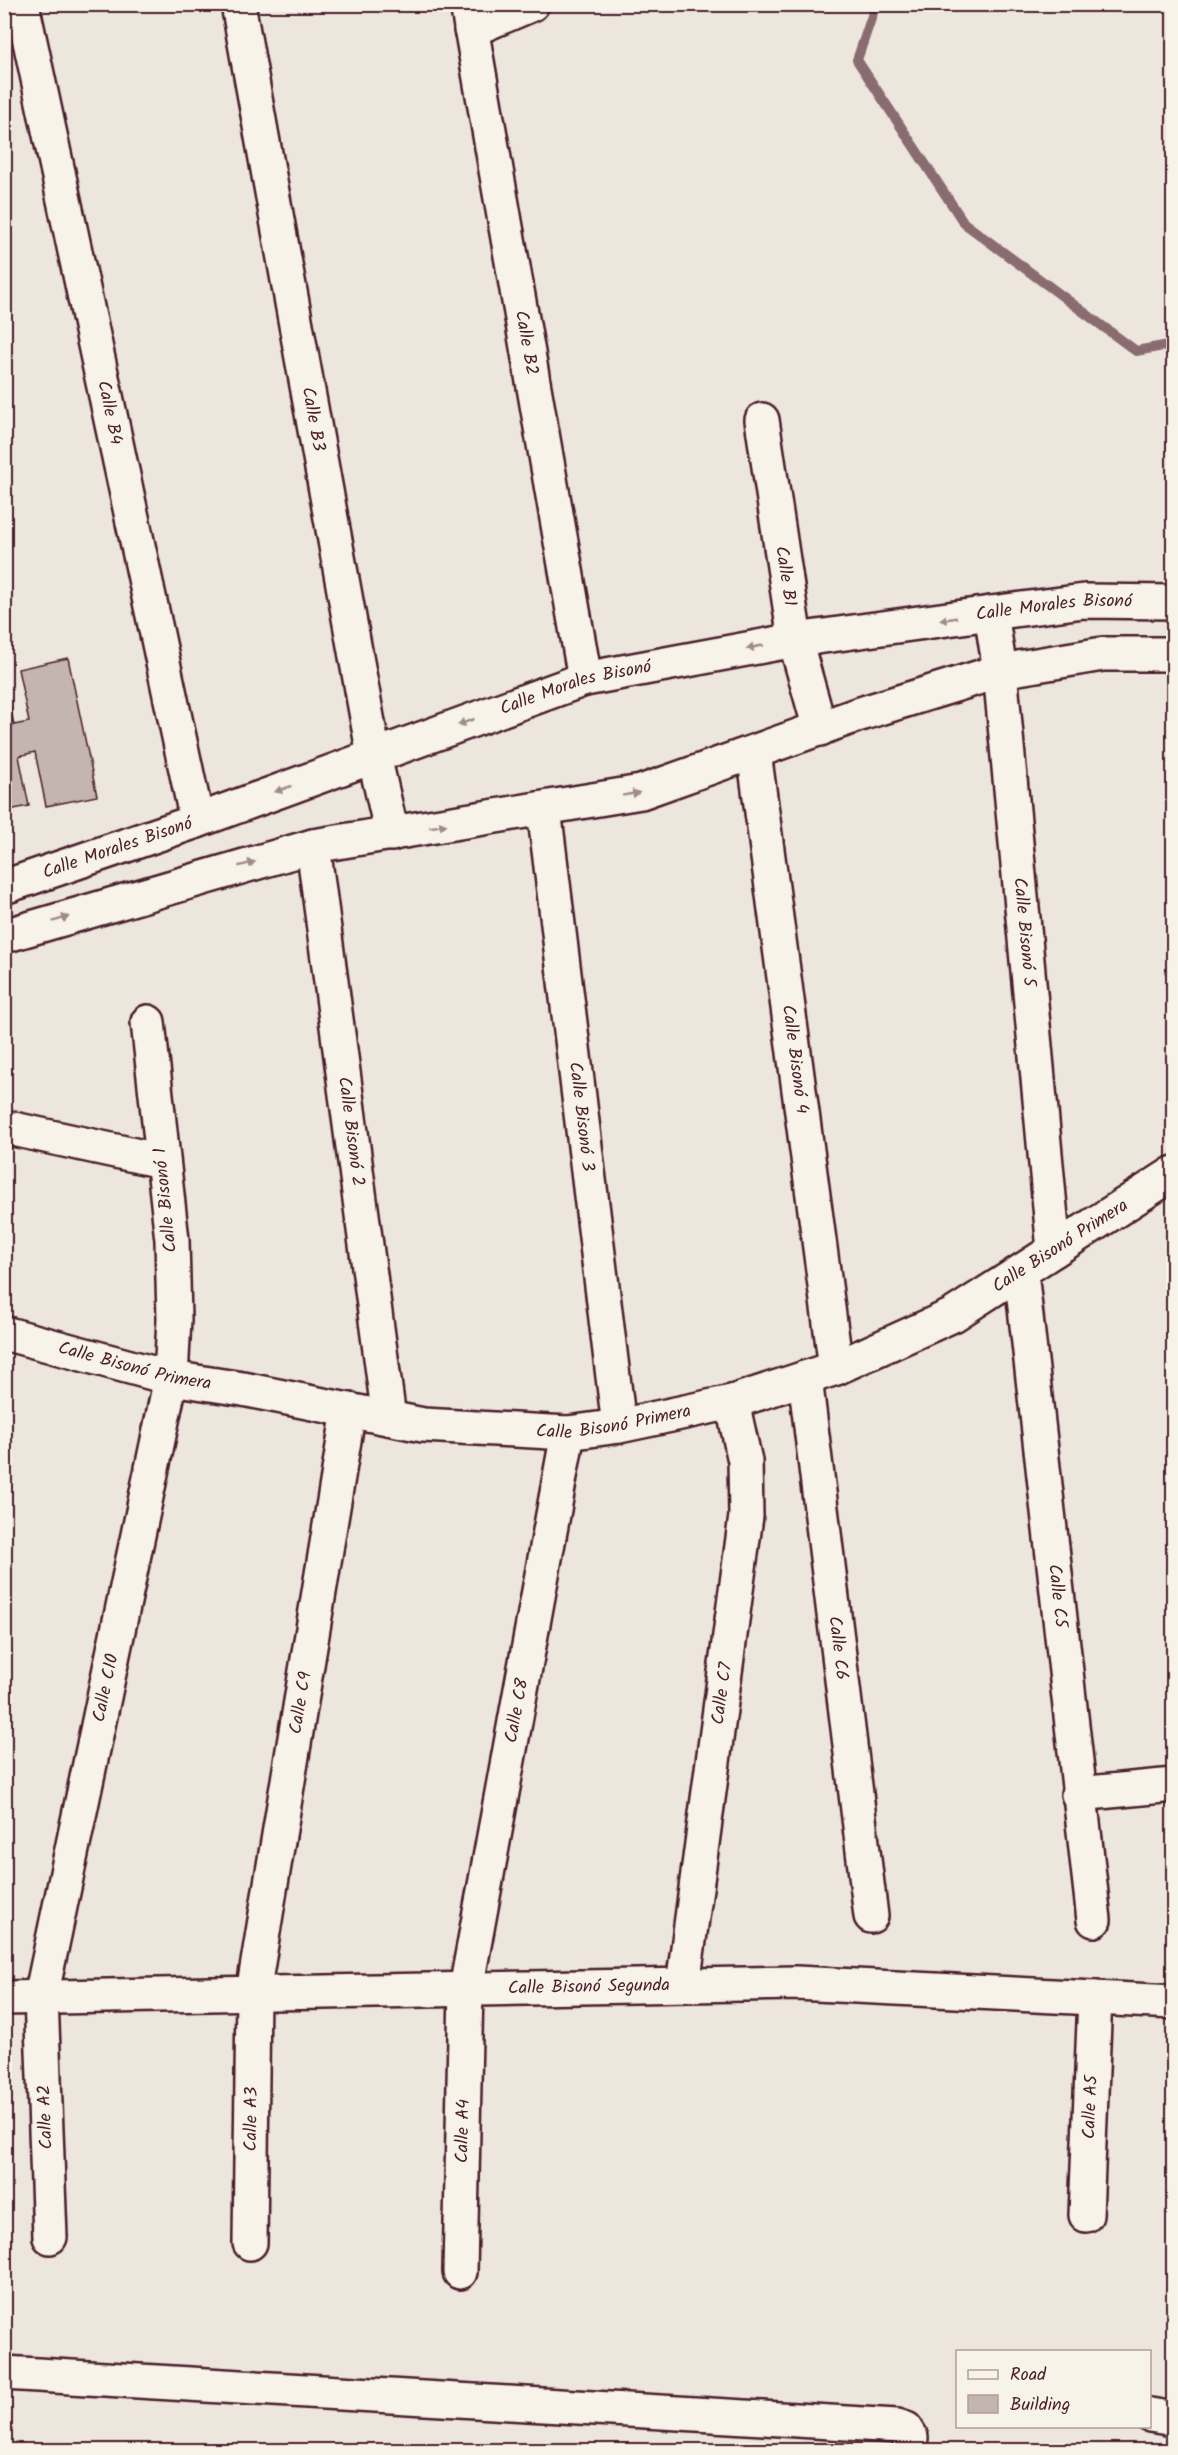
<svg xmlns="http://www.w3.org/2000/svg" width="1178" height="2455" viewBox="0 0 1178 2455" font-family="Kalam,sans-serif">
  <style>
    .lines { fill: none; stroke-linecap: round; stroke-linejoin: round }
    .stream { stroke: #896c6f; stroke-width: 10 }
    .building { fill: #c4b5b0; stroke: #4a1f2b; stroke-width: 1.5 }
    .minor-casing { stroke: #4a1f2b; stroke-width: 38 }
    .minor { stroke: #f7f3e8; stroke-width: 33 }
    .oneway { fill: #a0898a }
    .labels { text-anchor: middle; dominant-baseline: central; stroke-width: 4.5; stroke-linejoin: round; paint-order: stroke }
    .street-label { font-size: 18px; fill: #4a1f2b; stroke: #f7f3e8 }
  </style>
  <rect width="100%" height="100%" fill="#ece6dd"/>
  <filter id="ink" filterUnits="userSpaceOnUse"><feTurbulence type="fractalNoise" baseFrequency=".0167" numOctaves="2"/><feDisplacementMap in="SourceGraphic" scale="12" xChannelSelector="R" yChannelSelector="G"/><feConvolveMatrix kernelMatrix="1 2 1 2 8 2 1 2 1" color-interpolation-filters="sRGB"/></filter>
  <g filter="url(#ink)">
    <g class="lines">
      <path class="stream" d="M876 4 857 60 964 223 1136 351 1174 344"/>
    </g>
    <path class="building" d="M68 658 97 796 46 806 35 752 19 756 29 806 4 811V677L14 725 29 722 18 669Z"/>
    <g class="lines">
      <g class="minor-casing">
        <g id="minor">
          <path id="s1" d="M22 4 197 821"/>
          <path id="s2" d="M238 4 374 756 392 834"/>
          <path id="s3" d="M467 4 585 679"/>
          <path d="M471 30 532 4"/>
          <path id="s4" d="M762 420 795 640 820 729"/>
          <path id="s5" d="M991 613 1000 671 1054 1250"/>
          <path id="s6" d="M754 752 836 1368"/>
          <path id="s7" d="M544 809 619 1426"/>
          <path id="s8" d="M313 846 389 1418"/>
          <path id="s9" d="M4 887 197 821 585 679 795 640 991 613 1084 601 1174 602"/>
          <path d="M4 936 313 846 641 792 857 715 1000 671 1103 654H1174"/>
          <path d="M4 1127 162 1161"/>
          <path id="s10" d="M1021 1272 1094 1920"/>
          <path id="s11" d="M4 1333 171 1378 243 1389 423 1425 568 1433 619 1426 732 1402 836 1368 953 1315 1174 1173"/>
          <path id="s12" d="M805 1378 871 1916"/>
          <path d="M1078 1794 1174 1785"/>
          <path id="s13" d="M683 1985 746 1516 745 1461 732 1402"/>
          <path id="s14" d="M4 1998 796 1983 1174 2002"/>
          <path id="s15" d="M1086 2215 1095 1998"/>
          <path id="s16" d="M50 2237 41 1997 171 1378 174 1319 172 1240 148 1022"/>
          <path id="s17" d="M250 2243 253 1993 349 1410"/>
          <path id="s18" d="M460 2272 466 1989 568 1433"/>
          <path d="M4 2373 897 2426 906 2429 911 2437 910 2450"/>
          <path d="M1150 2415 1174 2419"/>
        </g>
      </g>
      <use href="#minor" class="minor"/>
    </g>
    <defs><path id="oneway-solid" d="M-6-.8H1V-3.2L6.5 0L1 3.2V.8H-6Z" transform="scale(1.5)"/></defs>
    <g class="oneway">
      <use href="#oneway-solid" transform="translate(948 619) rotate(172)"/>
      <use href="#oneway-solid" transform="translate(755 647) rotate(169)"/>
      <use href="#oneway-solid" transform="translate(466 722) rotate(160)"/>
      <use href="#oneway-solid" transform="translate(283 789) rotate(160)"/>
      <use href="#oneway-solid" transform="translate(631 794) rotate(-10)"/>
      <use href="#oneway-solid" transform="translate(438 826) rotate(-9)"/>
      <use href="#oneway-solid" transform="translate(247 864) rotate(-15)"/>
      <use href="#oneway-solid" transform="translate(61 919) rotate(-17)"/>
    </g>
  </g>
  <g class="labels">
    <g class="street-label">
      <text stroke="none"><textPath href="#s3" startOffset="344">Calle B2</textPath></text>
      <text stroke="none"><textPath href="#s1" startOffset="418">Calle B4</textPath></text>
      <text stroke="none"><textPath href="#s2" startOffset="422">Calle B3</textPath></text>
      <text stroke="none"><textPath href="#s4" startOffset="158">Calle B1</textPath></text>
      <text stroke="none"><textPath href="#s9" startOffset="1092">Calle Morales Bisonó</textPath></text>
      <text stroke="none"><textPath href="#s9" startOffset="606">Calle Morales Bisonó</textPath></text>
      <text stroke="none"><textPath href="#s9" startOffset="120">Calle Morales Bisonó</textPath></text>
      <text stroke="none"><textPath href="#s5" startOffset="321">Calle Bisonó 5</textPath></text>
      <text stroke="none"><textPath href="#s6" startOffset="310">Calle Bisonó 4</textPath></text>
      <text stroke="none"><textPath href="#s7" startOffset="310">Calle Bisonó 3</textPath></text>
      <text stroke="none"><textPath href="#s8" startOffset="288">Calle Bisonó 2</textPath></text>
      <text transform="translate(166 1200) rotate(-96)">Calle Bisonó 1</text>
      <text stroke="none"><textPath href="#s11" startOffset="1107">Calle Bisonó Primera</textPath></text>
      <text stroke="none"><textPath href="#s11" startOffset="135">Calle Bisonó Primera</textPath></text>
      <text stroke="none"><textPath href="#s11" startOffset="621">Calle Bisonó Primera</textPath></text>
      <text stroke="none"><textPath href="#s10" startOffset="326">Calle C5</textPath></text>
      <text stroke="none"><textPath href="#s12" startOffset="272">Calle C6</textPath></text>
      <text stroke="none"><textPath href="#s16" startOffset="556">Calle C10</textPath></text>
      <text stroke="none"><textPath href="#s13" startOffset="294">Calle C7</textPath></text>
      <text stroke="none"><textPath href="#s17" startOffset="544">Calle C9</textPath></text>
      <text stroke="none"><textPath href="#s18" startOffset="566">Calle C8</textPath></text>
      <text stroke="none"><textPath href="#s14" startOffset="585">Calle Bisonó Segunda</textPath></text>
      <text stroke="none"><textPath href="#s15" startOffset="108">Calle A5</textPath></text>
      <text transform="translate(46 2117) rotate(-92)">Calle A2</text>
      <text stroke="none"><textPath href="#s17" startOffset="124">Calle A3</textPath></text>
      <text stroke="none"><textPath href="#s18" startOffset="141">Calle A4</textPath></text>
    </g>
  </g>
  <rect width="1178" height="2455" fill="none" stroke="#f7f3e8" stroke-width="24"/>
  <rect x="12" y="12" width="1154" height="2431" fill="none" stroke="#4a1f2b" stroke-width="2" filter="url(#ink)"/>
  <rect x="956" y="2350" width="195" height="78" fill="#f7f3e8" stroke="#b29e9c" stroke-width="1.5"/>
  <rect x="968" y="2370" width="30" height="9" fill="#f7f3e8" stroke="#b29e9c" stroke-width="1.5"/>
  <text x="1010" y="2380" font-size="18" fill="#4a1f2b">Road</text>
  <rect x="968" y="2395" width="30" height="18" fill="#c4b5b0" stroke="#b29e9c" stroke-width="1.5"/>
  <text x="1010" y="2410" font-size="18" fill="#4a1f2b">Building</text>
</svg>
